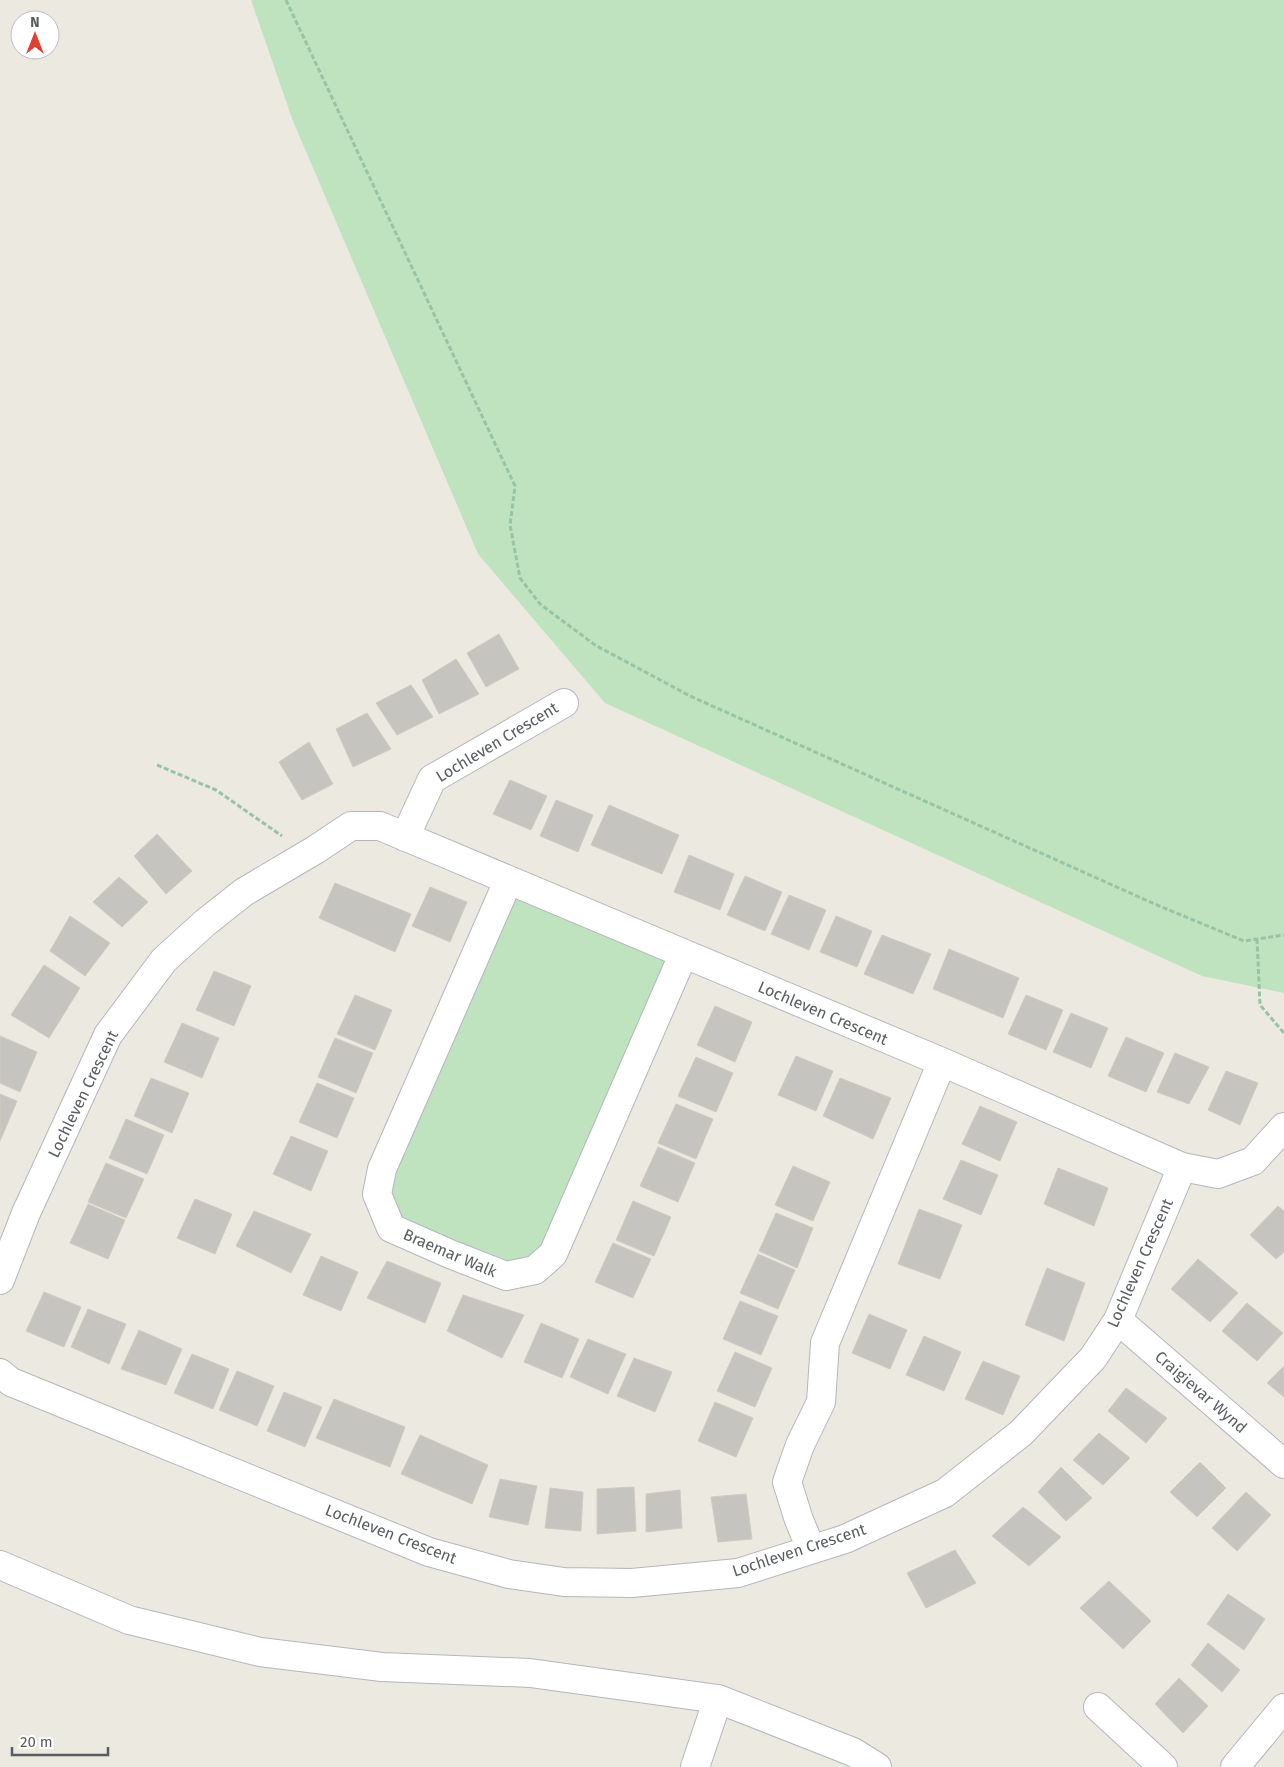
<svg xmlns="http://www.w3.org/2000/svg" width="1284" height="1767" viewBox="0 0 1284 1767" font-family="'Fira Sans',sans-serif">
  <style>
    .green { fill: #bee3be }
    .building { fill: #c6c4be; stroke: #d0cbbf }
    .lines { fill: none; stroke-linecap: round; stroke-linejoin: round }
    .minor-casing { stroke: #b3b7bb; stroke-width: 30 }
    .path { stroke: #98c3a4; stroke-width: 3; stroke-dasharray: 5 2.5; stroke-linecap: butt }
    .minor { stroke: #fff; stroke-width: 28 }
    .labels { text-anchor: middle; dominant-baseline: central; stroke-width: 5; stroke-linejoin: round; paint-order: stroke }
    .street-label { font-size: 16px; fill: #595d61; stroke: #fff }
  </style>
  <rect width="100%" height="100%" fill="#ece9e1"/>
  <path class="green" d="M251 0H1284V993L1202 976 605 703 478 554 293 121Z
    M509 887 683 955 553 1254 506 1276 391 1228 382 1169Z"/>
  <path class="building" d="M499 634 519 669 486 687 467 653Z
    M456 659 479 694 439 714 422 680Z
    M411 685 433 717 397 735 376 703Z
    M367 713 391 749 353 767 336 729Z
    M309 742 333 784 302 800 279 762Z
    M510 780 547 796 531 830 493 814Z
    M556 800 593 815 578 852 540 836Z
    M609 805 679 835 662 874 591 845Z
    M157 834 192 871 166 894 134 856Z
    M689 855 734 874 720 910 674 892Z
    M745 876 782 892 765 931 727 915Z
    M119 877 148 902 122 927 93 902Z
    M335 883 411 914 395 952 319 918Z
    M430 887 467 902 450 942 412 926Z
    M789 895 826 910 809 950 771 934Z
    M70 916 110 943 85 976 50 951Z
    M836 916 872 931 857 967 820 952Z
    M882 935 931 954 913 994 864 974Z
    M949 949 1019 978 1003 1018 933 989Z
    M44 965 80 988 49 1038 11 1015Z
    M214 971 251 986 234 1026 196 1010Z
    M355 995 392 1010 375 1050 337 1034Z
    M1026 995 1063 1010 1046 1050 1008 1034Z
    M715 1006 752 1022 735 1062 697 1045Z
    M1071 1013 1108 1028 1091 1068 1053 1052Z
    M182 1023 219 1038 202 1078 164 1062Z
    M0 1036 37 1052 20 1092 0 1083Z
    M1126 1037 1164 1053 1146 1092 1108 1076Z
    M335 1038 373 1053 356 1093 318 1077Z
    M1175 1053 1209 1067 1189 1104 1157 1092Z
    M796 1056 833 1071 816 1111 778 1095Z
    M696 1057 733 1073 716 1112 678 1096Z
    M1226 1071 1258 1083 1240 1125 1208 1110Z
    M151 1078 189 1093 172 1133 134 1116Z
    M840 1078 891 1098 873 1139 823 1116Z
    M317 1083 354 1098 337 1138 299 1122Z
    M0 1094 17 1101 0 1141Z
    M676 1104 713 1119 696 1159 658 1143Z
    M980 1106 1017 1122 1000 1161 962 1144Z
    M126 1119 164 1135 147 1174 109 1158Z
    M291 1136 328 1151 311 1191 273 1174Z
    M658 1147 695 1163 678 1202 640 1186Z
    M961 1160 998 1175 981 1215 943 1199Z
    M106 1163 144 1179 126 1218 88 1202Z
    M793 1166 830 1182 813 1221 775 1205Z
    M1058 1168 1108 1188 1094 1226 1044 1204Z
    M195 1199 232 1214 215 1254 177 1238Z
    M633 1201 671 1217 654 1256 616 1240Z
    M88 1204 125 1220 108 1259 70 1243Z
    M1278 1206 1284 1211V1252L1276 1259 1250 1235Z
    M919 1209 962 1225 940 1279 898 1264Z
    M254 1211 311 1234 291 1273 236 1246Z
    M776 1213 813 1228 797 1268 759 1251Z
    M613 1243 651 1259 633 1298 595 1282Z
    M758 1254 795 1270 778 1309 740 1293Z
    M321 1256 358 1272 341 1311 303 1295Z
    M1198 1259 1238 1293 1210 1322 1171 1289Z
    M387 1261 441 1283 425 1323 367 1298Z
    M1047 1268 1085 1283 1064 1341 1025 1325Z
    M44 1292 81 1307 64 1347 26 1331Z
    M463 1295 524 1315 502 1358 447 1331Z
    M740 1301 778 1316 761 1355 723 1339Z
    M1247 1303 1283 1333 1257 1361 1222 1331Z
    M88 1309 126 1324 109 1364 71 1347Z
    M869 1314 907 1330 890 1369 852 1353Z
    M541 1323 579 1339 562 1378 524 1362Z
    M139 1330 182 1349 166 1385 121 1369Z
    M924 1336 961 1352 944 1391 906 1375Z
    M588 1339 626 1354 608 1394 570 1377Z
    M735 1352 772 1368 755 1407 717 1391Z
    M192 1354 229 1369 213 1409 174 1393Z
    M634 1358 672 1372 655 1412 617 1396Z
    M983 1361 1020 1376 1003 1415 965 1399Z
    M1284 1366V1397L1267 1383Z
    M237 1371 274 1386 257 1426 219 1410Z
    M1126 1388 1167 1418 1146 1443 1108 1411Z
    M284 1392 322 1407 305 1447 267 1431Z
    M334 1399 405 1427 390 1467 316 1438Z
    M715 1402 753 1418 736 1457 698 1441Z
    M1099 1433 1130 1458 1103 1485 1073 1460Z
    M420 1435 488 1465 472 1504 401 1474Z
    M1200 1462 1226 1488 1197 1517 1170 1492Z
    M1061 1467 1092 1498 1066 1521 1038 1492Z
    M500 1479 537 1486 528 1525 489 1517Z
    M634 1487 636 1531 597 1534V1489Z
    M550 1488 583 1492 581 1531 545 1528Z
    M680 1490 682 1528 646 1532V1494Z
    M1246 1492 1271 1515 1237 1551 1212 1528Z
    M746 1494 752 1539 718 1542 711 1497Z
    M1023 1507 1061 1537 1029 1566 992 1536Z
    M955 1550 976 1583 926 1608 907 1573Z
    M1109 1581 1151 1621 1123 1649 1080 1608Z
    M1228 1594 1265 1619 1244 1650 1207 1624Z
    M1208 1643 1240 1670 1222 1692 1191 1665Z
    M1179 1678 1208 1706 1183 1733 1155 1704Z"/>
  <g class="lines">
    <g class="minor-casing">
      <path id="minor" d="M405 837 432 779 564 703
        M508 881 382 1169 377 1194 391 1228 450 1254 506 1276 535 1270 553 1254 683 955
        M1182 1167 1218 1174 1253 1161 1284 1127
        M0 1280 26 1213 108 1035 164 960 206 922 244 892 315 850 351 826H380L942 1062 1182 1167 1118 1320 1093 1358 1021 1433 945 1493 845 1539 738 1573 632 1583 564 1582 509 1574 429 1552 11 1382 0 1373
        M1118 1320 1284 1464
        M811 1549 799 1520 787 1482 800 1445 821 1402 825 1343 942 1062
        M0 1565 129 1620 260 1652 382 1667 530 1673 718 1699 853 1752 877 1767
        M1098 1707 1163 1767
        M695 1767 718 1699
        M1235 1767 1284 1708"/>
    </g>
    <path class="path" d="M286 0 515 486 510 525 520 578 540 604 595 645 690 696 1157 905 1244 941 1284 935
      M157 765 216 790 282 836
      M1257 939 1260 1005 1284 1033"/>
    <use href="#minor" class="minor"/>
  </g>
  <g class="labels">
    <g class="street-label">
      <text transform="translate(497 742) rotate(-31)">Lochleven Crescent</text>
      <text transform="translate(823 1013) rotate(23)">Lochleven Crescent</text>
      <text transform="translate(83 1094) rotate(-64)">Lochleven Crescent</text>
      <text transform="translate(450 1253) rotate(23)">Braemar Walk</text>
      <text transform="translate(1140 1263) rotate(-66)">Lochleven Crescent</text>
      <text transform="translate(1201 1392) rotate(41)">Craigievar Wynd</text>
      <text transform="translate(391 1534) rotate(21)">Lochleven Crescent</text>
      <text transform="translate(799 1550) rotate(-18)">Lochleven Crescent</text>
    </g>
  </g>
  <g transform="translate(35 35)"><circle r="24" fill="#ffffff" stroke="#bdbec0"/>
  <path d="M0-4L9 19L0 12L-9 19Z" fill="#e04032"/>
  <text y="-8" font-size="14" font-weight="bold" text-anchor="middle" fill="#595d61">N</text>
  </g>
  <path d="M12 1747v8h96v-8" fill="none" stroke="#595d61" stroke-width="2.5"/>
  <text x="20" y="1747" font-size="15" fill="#595d61" stroke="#ffffff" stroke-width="4" paint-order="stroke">20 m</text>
</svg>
